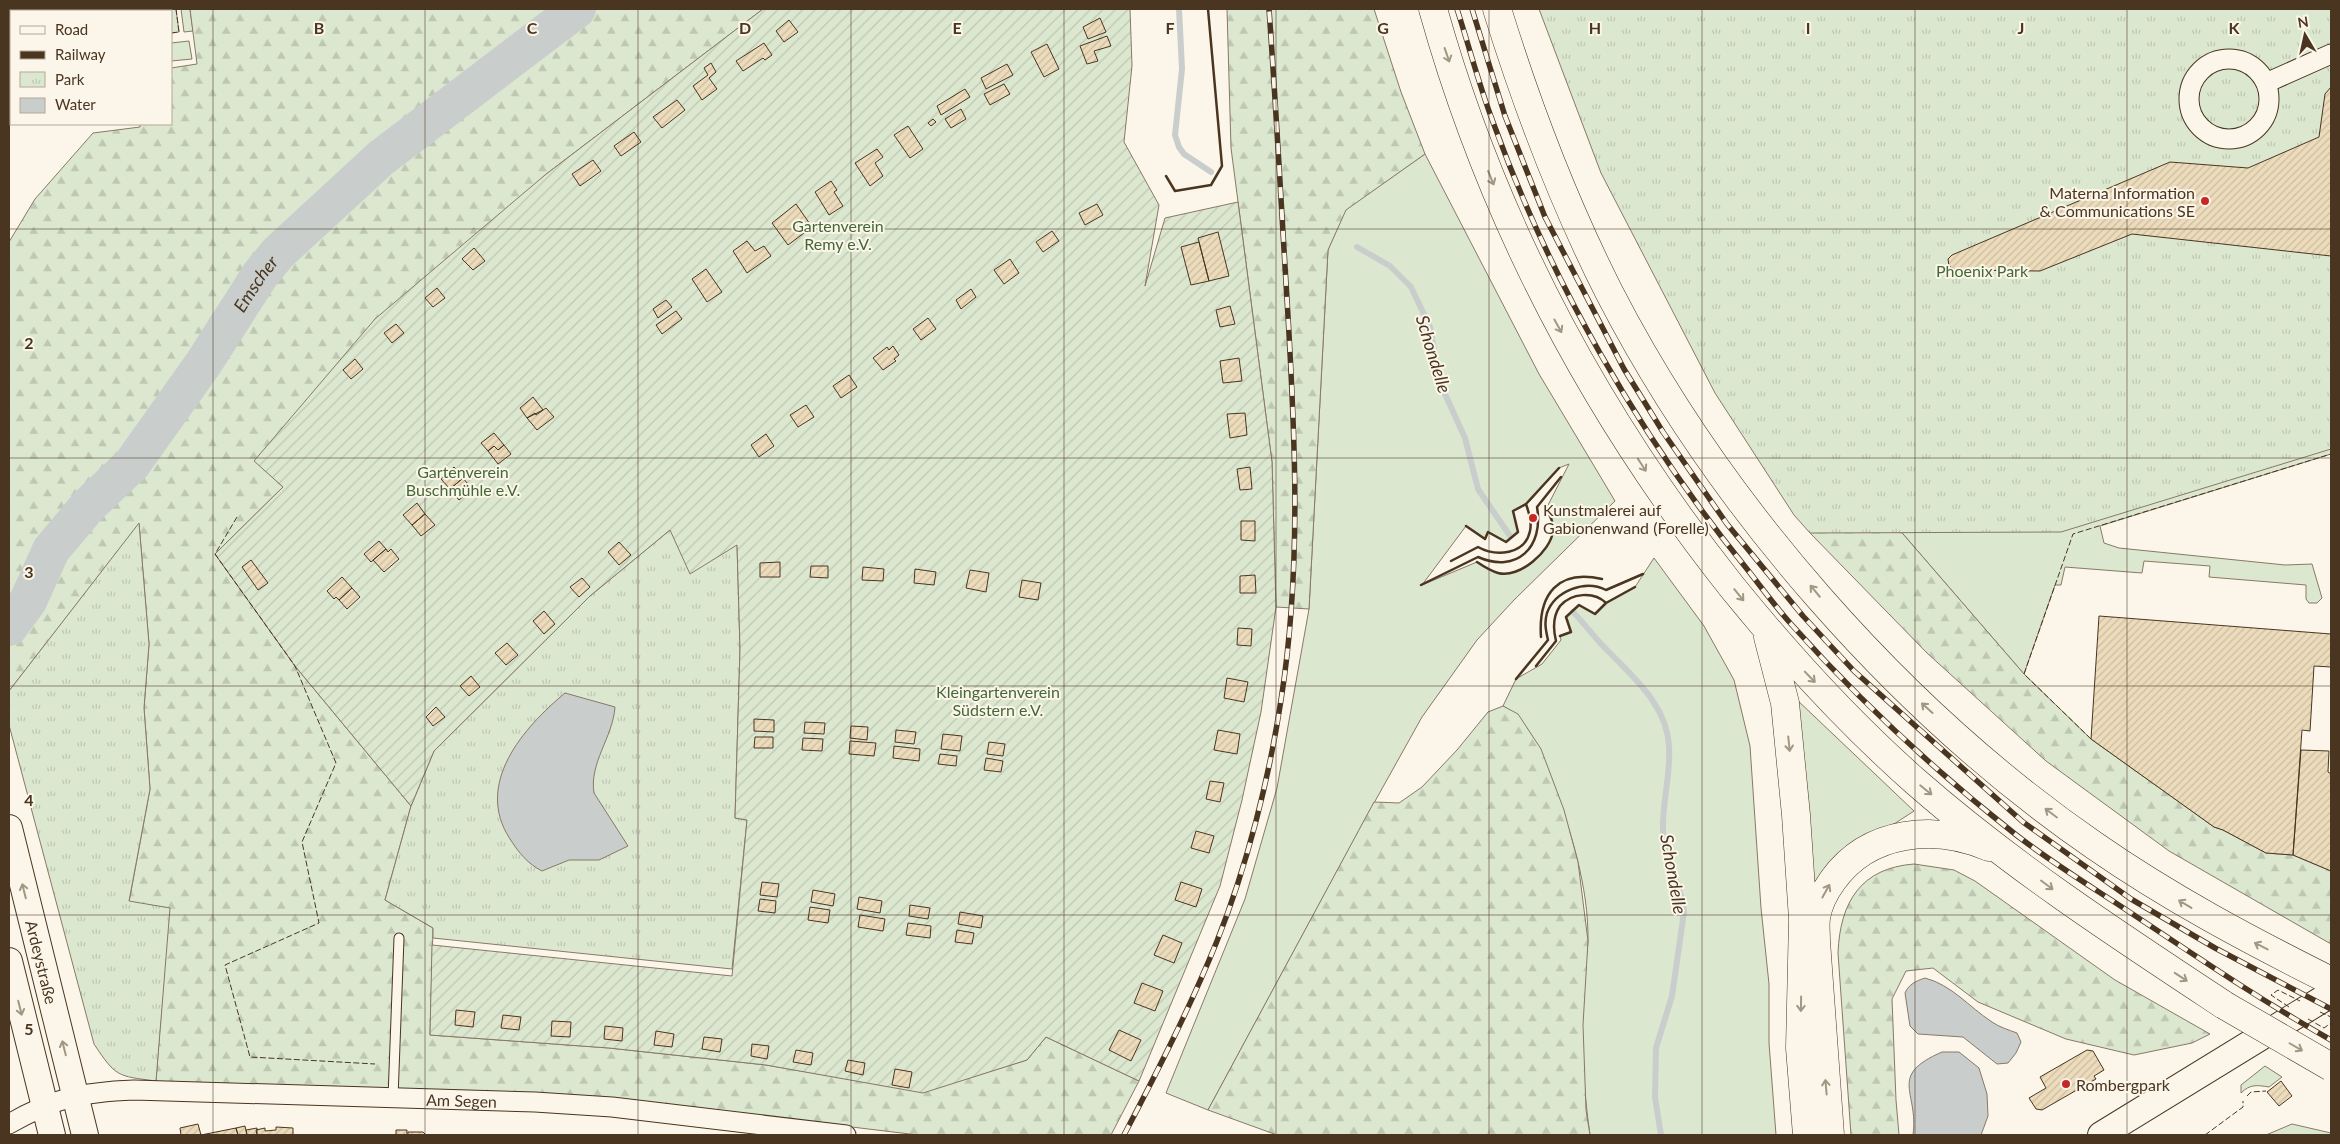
<svg xmlns="http://www.w3.org/2000/svg" width="2340" height="1144" viewBox="0 0 2340 1144" font-family="Lato,sans-serif">
  <style>
    .grass { fill: #dce7d0; stroke: #887966; fill-rule: evenodd }
    .forest { fill: url(#forest-firs); stroke: #887966 }
    .park { fill: url(#park-tufts); stroke: #887966 }
    .garden { fill: url(#garden-furrows); stroke: #887966 }
    .water { fill: #c9cecd; stroke: #887966 }
    .lines { fill: none; stroke-linecap: round; stroke-linejoin: round }
    .stream { stroke: #c9cecd; stroke-width: 6 }
    .river { stroke: #c9cecd; stroke-width: 38 }
    .building { fill: url(#building-hatch); stroke: #4a3520 }
    .lane-casing { stroke: #4a3520; stroke-width: 11 }
    .street-casing { stroke: #4a3520; stroke-width: 21 }
    .secondary-casing { stroke: #4a3520; stroke-width: 28 }
    .highway-casing { stroke: #4a3520; stroke-width: 29 }
    .lane { stroke: #fbf6e9; stroke-width: 9 }
    .street { stroke: #fbf6e9; stroke-width: 19 }
    .secondary { stroke: #fbf6e9; stroke-width: 26 }
    .highway { stroke: #fbf6e9; stroke-width: 28 }
    .rail-casing { stroke: #4a3520; stroke-width: 5.5 }
    .rail { stroke: #fbf6e9; stroke-width: 4; stroke-dasharray: 11; stroke-linecap: butt }
    .highway-bridge-casing { stroke: #4a3520; stroke-width: 29; stroke-linecap: butt }
    .highway-bridge { stroke: #fbf6e9; stroke-width: 28 }
    .fence { stroke: #4a3520; stroke-width: 1; stroke-dasharray: 6 2.5; stroke-linecap: butt }
    .wall { stroke: #4a3520; stroke-width: 2.5 }
    .oneway { stroke: #a29684 }
    .grid { fill: none; stroke: #4a3520; stroke-width: 1; stroke-opacity: 0.55 }
    .poi-dot { fill: #c62828; stroke: #fbf6e9; stroke-width: 2 }
    .labels { text-anchor: middle; dominant-baseline: central; stroke-width: 4; stroke-linejoin: round; paint-order: stroke }
    .poi-label { font-size: 16px; fill: #4a3520; stroke: #fbf6e9; text-anchor: start }
    .park-label { font-size: 16px; fill: #436837; stroke: #fbf6e9 }
    .street-label { font-size: 16px; fill: #4a3520; stroke: #fbf6e9 }
    .water-label { font-size: 18px; font-style: italic; fill: #4a3520; stroke: #fbf6e9 }
    .grid-label { font-size: 16px; text-anchor: middle; font-weight: bold; fill: #4a3520; stroke: #fbf6e9; stroke-width: 4; stroke-linejoin: round; paint-order: stroke }
  </style>
  <defs>
    <pattern id="forest-firs" width="22" height="20" patternUnits="userSpaceOnUse" patternTransform="scale(1.25)"><rect width="22" height="20" fill="#dce7d0"/><path d="M5 1l3.5 6h-7zM16 11l3.5 6h-7z" fill="#bec7b2"/></pattern>
    <pattern id="park-tufts" width="24" height="20" patternUnits="userSpaceOnUse" patternTransform="scale(1.25)"><rect width="24" height="20" fill="#dce7d0"/><path d="M3 7l-1-3M5 7V3M7 7l1-3M15 17l-1-3M17 17v-4M19 17l1-3" fill="none" stroke="#bec7b2"/></pattern>
    <pattern id="garden-furrows" width="10" height="10" patternUnits="userSpaceOnUse" patternTransform="scale(1.25)"><rect width="10" height="10" fill="#dce7d0"/><path d="M-1 1l2-2M0 10L10 0M9 11l2-2" fill="none" stroke="#bec7b2"/></pattern>
    <pattern id="building-hatch" width="6" height="6" patternUnits="userSpaceOnUse" patternTransform="scale(1.25)"><rect width="6" height="6" fill="#ecdcbc"/><path d="M-1 1l2-2M0 6l6-6M5 7l2-2" fill="none" stroke="#ccbda1"/></pattern>
  </defs>
  <rect width="100%" height="100%" fill="#fbf6e9"/>
  <path class="grass" d="M9 9H176L179 32 171 33V11H11V53H9Z
    M181 9H190L193 31 184 32Z
    M189 41 192 59 171 61V43Z
    M1425 154 1539 374 1615 501 1514 600 1477 640 1422 717 1369 812 1208 1110 1166 1093 1245 899 1277 788 1309 609 1328 250 1345 210ZM1569 464 1546 509C1550 515 1554 523 1553 531 1551 551 1519 579 1498 573 1491 571 1483 566 1477 562L1422 585 1466 526 1485 539 1488 532 1506 542 1518 532 1513 511 1530 501 1559 468Z
    M2331 393V454L2100 526 2104 543 2119 548 2285 565 2312 564 2322 598 2317 603H2309L2306 599V585L2209 577 2210 566 2144 561 2142 573 2065 567 2061 585H2055L2024 674 1846 468Z
    M1654 558 1704 626 1734 680 1750 746 1761 908 1769 984V1043L1776 1135H1590C1583 1087 1581 1036 1583 987 1584 972 1587 957 1588 942 1589 887 1570 827 1550 776 1539 749 1530 722 1503 706L1516 679 1542 664 1561 640 1560 636 1571 632 1566 617 1579 605 1595 614 1606 603 1635 587Z
    M1795 698 1914 811 1894 824 1868 834 1831 862 1812 885Z
    M2265 1066 2282 1077 2269 1087C2257 1085 2250 1084 2241 1093V1085Z
    M2292 1124 2331 1133V1135H2266Z"/>
  <path class="forest" d="M190 9H763L545 175 255 461 283 487 215 554 295 666 411 806 385 900 433 928 430 1035 609 1048 766 1065 923 1092 1027 1060 1046 1037 1139 1081 1111 1135H918L711 1110 170 1086 156 1081 169 908 129 902 150 789 144 708 149 644 139 524 9 691V242L35 199 93 133 140 127V124H171V68L197 64Z
    M1227 9H1374L1401 92 1425 154 1346 210 1328 250 1309 609 1276 607 1272 462 1231 148Z
    M1823 456 1846 468 2024 674 2091 739 2214 827 2223 830 2266 853 2293 855 2331 871V944L2169 851 2046 761 1927 653 1810 533Z
    M1503 706 1518 714 1541 749 1564 810 1578 862 1588 941 1583 1025 1586 1110 1590 1135H1277L1208 1110 1374 802 1399 803 1422 787 1457 750 1488 712Z
    M1914 864 1954 870 1975 881 2115 980 2210 1034 2192 1043 2134 1055 2066 1039 1978 1002 1933 968 1906 971 1892 999 1896 1100 1899 1135H1851L1838 953C1840 902 1861 868 1914 864Z"/>
  <path class="park" d="M1539 9H2331V449L2061 532 1810 533 1794 515 1715 393 1601 173Z
    M139 523 149 644 144 708 150 789 129 901 170 908 156 1081C117 1076 116 1077 94 1044L9 725V691Z
    M670 530 737 544 740 649 735 818 747 820 732 969 433 938V928L385 900 411 806 434 751 590 596Z"/>
  <path class="garden" d="M763 9H1130L1132 66 1124 142 1159 205 1145 286 1165 218 1238 202 1272 462 1276 607 1261 712 1242 800 1220 886 1139 1081 1046 1037 1027 1060 923 1093 766 1065 609 1048 430 1035 432 945 732 976 747 820 735 818 740 649 737 545 690 574 670 530 590 596 434 751 411 806 295 666 215 554 283 487 254 461 375 319 545 175Z"/>
  <path class="water" d="M565 693 615 707C613 737 589 763 594 793L628 846 599 860H569L542 871C528 864 519 853 510 839 474 784 523 728 565 693Z
    M1925 978C1952 985 1969 1007 1992 1022 1999 1027 2009 1030 2017 1033L2021 1042 2016 1053 2008 1063 1997 1064 1963 1037 1918 1034 1910 1026 1905 993C1909 984 1916 981 1925 978Z
    M1942 1052H1959L1979 1068 1987 1094 1988 1116 1981 1135H1913C1919 1091 1887 1076 1942 1052Z"/>
  <g class="lines">
    <path class="stream" d="M1179 9 1182 69 1175 135 1179 147 1184 154 1211 172
      M1357 247 1390 266 1411 287 1430 327 1440 383 1465 438 1478 489 1510 536
      M1573 612C1586 625 1596 640 1609 652 1635 679 1667 706 1669 746 1671 775 1662 802 1663 830 1664 858 1681 884 1684 912L1672 996 1656 1048 1655 1097 1661 1135"/>
    <path class="river" id="s1" d="M9 627 28 601 51 550 88 506 132 464 203 364 260 275 278 253 381 158 577 9"/>
  </g>
  <path class="building" d="M1100 18 1106 32 1088 39 1083 27Z
    M789 20 798 32 784 42 776 31Z
    M1107 36 1111 46 1094 51 1098 61 1087 64 1080 46Z
    M764 43 772 55 765 60 763 58 743 71 736 61Z
    M1047 44 1059 69 1044 77 1031 52Z
    M711 63 716 72 709 78 717 89 702 100 693 86 708 75 704 68Z
    M1007 64 1013 75 986 89 981 78Z
    M1004 84 1010 94 990 105 984 94Z
    M2331 87V256L2132 234 2040 271 1956 270 1949 266 1948 259 1952 255 2170 162 2248 168 2319 137 2325 94Z
    M965 89 970 97 941 115 937 106Z
    M677 100 685 110 662 128 653 117Z
    M961 109 966 119 951 128 945 119Z
    M933 119 936 122 931 126 928 123Z
    M908 126 923 149 910 158 894 135Z
    M634 132 641 142 621 156 614 146Z
    M877 149 883 157 875 163 883 176 870 186 855 163Z
    M593 160 601 171 580 186 572 174Z
    M831 181 837 190 834 192 843 206 829 215 815 192Z
    M796 204 812 227 788 245 772 223Z
    M1097 204 1103 215 1085 225 1079 213Z
    M1052 231 1059 241 1043 252 1036 242Z
    M1218 232 1229 276 1209 281 1198 238Z
    M747 241 755 251 764 246 771 256 747 273 733 251Z
    M1199 242 1209 281 1191 285 1181 247Z
    M474 248 485 261 473 270 462 259Z
    M1010 259 1019 273 1004 284 994 270Z
    M706 269 722 292 707 302 692 279Z
    M437 288 445 298 433 307 425 298Z
    M971 289 976 297 961 309 956 300Z
    M666 300 672 307 658 318 653 309Z
    M1230 306 1235 324 1220 327 1216 310Z
    M676 311 682 319 662 334 656 325Z
    M928 318 936 329 921 340 913 329Z
    M396 324 404 333 392 343 384 333Z
    M893 346 899 355 894 359 896 361 883 370 873 358 887 347 889 350Z
    M1239 358 1242 381 1223 383 1220 361Z
    M355 359 363 369 351 379 343 370Z
    M849 375 857 387 841 398 833 386Z
    M533 397 543 410 527 418 520 408Z
    M806 405 814 417 798 427 790 415Z
    M546 408 554 417 537 430 527 418 535 413 536 415Z
    M1245 413 1247 435 1230 438 1227 414Z
    M494 433 504 445 498 450 494 446 488 451 481 443Z
    M766 434 774 446 759 457 751 445Z
    M504 445 511 454 498 464 488 451 494 446 498 450Z
    M454 467 463 478 450 489 441 479Z
    M1250 467 1252 489 1240 490 1237 469Z
    M463 478 472 489 459 500 450 489Z
    M417 503 425 514 412 525 403 515Z
    M425 514 435 525 421 536 412 525Z
    M1241 521H1255V541L1241 540Z
    M379 541 386 549 371 562 364 554Z
    M619 542 631 555 619 565 608 552Z
    M386 549 388 552 391 549 399 559 384 572 373 560Z
    M251 560 268 583 258 590 242 567Z
    M780 562V577H760V563Z
    M811 566H828V578L810 577Z
    M863 567 884 569 883 581 862 580Z
    M915 569 936 572 934 585 914 583Z
    M970 570 989 573 986 592 966 588Z
    M1255 575 1256 593H1240V576Z
    M342 577 352 588 339 600 336 597 334 599 327 591Z
    M582 578 590 587 579 597 570 587Z
    M1022 580 1041 583 1038 600 1019 597Z
    M352 588 360 597 347 609 339 600Z
    M544 611 555 624 544 634 533 621Z
    M2099 616 2331 634V667L2314 666 2310 731 2302 730 2293 855 2266 853 2223 830 2214 827 2091 739Z
    M1238 628 1252 629 1251 646 1237 645Z
    M507 643 518 655 506 665 495 653Z
    M471 676 480 687 469 696 460 686Z
    M1227 678 1248 682 1244 702 1224 698Z
    M436 707 445 717 433 726 426 717Z
    M754 719 774 720V732L754 731Z
    M805 722 825 723 824 734 804 733Z
    M851 726 868 727 867 740 850 738Z
    M896 730 916 732 914 744 895 742Z
    M1218 730 1240 734 1237 754 1214 750Z
    M943 734 962 736 960 751 941 749Z
    M755 737H773V748H754Z
    M803 738 823 739 822 751 802 750Z
    M850 741 876 743 874 756 849 754Z
    M989 742 1005 744 1003 756 987 754Z
    M894 746 920 749 919 761 893 758Z
    M2301 750 2329 751 2328 772 2331 774V871L2293 855Z
    M940 754 957 756 956 766 938 764Z
    M986 758 1003 761 1001 772 984 770Z
    M1210 781 1224 783 1220 802 1206 799Z
    M1196 831 1214 836 1209 853 1191 848Z
    M762 882 779 884 777 897 760 895Z
    M1181 882 1202 889 1196 907 1175 900Z
    M813 890 835 894 833 906 811 902Z
    M859 897 882 901 880 913 857 909Z
    M760 899 776 901 775 913 758 911Z
    M910 905 930 908 928 919 909 916Z
    M810 907 830 910 828 923 808 920Z
    M960 912 983 916 981 928 958 924Z
    M860 915 885 919 883 931 858 927Z
    M908 923 931 926 930 938 906 935Z
    M957 930 974 933 972 944 955 942Z
    M1163 935 1182 943 1174 963 1154 955Z
    M1142 983 1163 991 1155 1011 1134 1003Z
    M456 1010 475 1012 473 1027 455 1025Z
    M503 1015 521 1017 519 1030 501 1028Z
    M552 1021 571 1022 570 1037 551 1036Z
    M605 1026 623 1028 622 1041 604 1039Z
    M1119 1030 1141 1040 1131 1061 1109 1050Z
    M656 1031 674 1034 672 1047 654 1045Z
    M704 1037 722 1039 720 1052 702 1049Z
    M752 1044 769 1046 767 1059 751 1056Z
    M796 1050 813 1053 811 1065 793 1062Z
    M2087 1050 2093 1051 2104 1070 2094 1076 2096 1079 2042 1110 2036 1109 2029 1098 2046 1088 2040 1077Z
    M848 1060 865 1063 863 1075 845 1071Z
    M895 1069 912 1072 909 1088 892 1085Z
    M2281 1081 2292 1096 2279 1106 2267 1092Z
    M198 1124 201 1135H181L180 1128Z
    M245 1126 247 1135H238L236 1128Z
    M276 1127 293 1128V1135H257L256 1130 265 1128V1131L276 1130Z
    M236 1128 238 1135H201Z
    M257 1128V1135H247L246 1130Z
    M396 1130H407V1135H396Z
    M408 1132H423L426 1135H408Z"/>
  <g class="lines">
    <g class="lane-casing">
      <path id="lane" d="M393 1098 399 938"/>
    </g>
    <g class="street-casing">
      <g id="street">
        <circle cx="2229" cy="99" r="40"/>
        <path d="M2266 83 2331 54"/>
        <path id="s2" d="M9 1124C54 1098 82 1092 134 1090L535 1102 612 1107 846 1135"/>
      </g>
    </g>
    <g class="secondary-casing">
      <g id="secondary">
        <path id="s3" d="M9 828 85 1135"/>
        <path d="M9 961 52 1135"/>
        <path d="M2101 1135 2331 994"/>
      </g>
    </g>
    <g class="highway-casing">
      <path id="highway" d="M1433 9C1493 223 1594 413 1732 587 1788 656 1849 723 1916 782 2012 866 2118 935 2224 1005
        M1497 9C1527 106 1563 201 1609 292 1718 504 1899 711 2095 846 2170 898 2249 940 2331 981
        M1768 637 1785 703 1796 815 1803 919 1800 1048 1807 1135
        M1830 1135 1816 941C1816 933 1815 925 1816 918 1818 904 1825 891 1833 880 1869 830 1935 824 1989 847"/>
    </g>
    <use href="#lane" class="lane"/>
    <use href="#street" class="street"/>
    <use href="#secondary" class="secondary"/>
    <use href="#highway" class="highway"/>
    <g class="rail-casing">
      <path id="rail" d="M1457 9C1469 46 1479 85 1493 122 1549 278 1639 435 1743 564 1759 584 1774 605 1791 624 1859 700 1935 771 2015 834 2052 863 2092 887 2131 913 2197 957 2262 1001 2331 1040
        M1472 9 1505 116 1545 217 1624 369 1663 432 1727 524 1803 616 1854 671 2023 822 2131 899 2215 948 2331 1009
        M1124 1135C1157 1072 1190 1008 1217 941 1247 866 1269 779 1281 700 1302 567 1295 433 1287 299 1281 202 1276 106 1269 9"/>
    </g>
    <use href="#rail" class="rail"/>
    <g class="highway-bridge-casing">
      <path id="highway-bridge" d="M2224 1005 2331 1067"/>
    </g>
    <use href="#highway-bridge" class="highway-bridge"/>
    <path class="fence" d="M171 33 179 32 176 9
      M9 53H11
      M237 517 215 554 295 666 336 763 302 842 319 923 225 965 250 1057 375 1064
      M2091 739 2024 674 2073 534 2331 454
      M2289 1007 2271 995 2278 990 2300 1001
      M2320 1012 2331 1017
      M2308 1019 2324 1028 2331 1023
      M2247 1096 2251 1092 2266 1091
      M2205 1135 2243 1107V1101"/>
    <path class="wall" d="M1166 176 1175 191 1211 185 1222 166 1208 9
      M1466 526 1485 539 1488 532 1506 542 1518 532 1513 511 1526 504
      M1451 561 1478 547C1496 557 1525 555 1530 531 1532 522 1529 513 1526 504L1559 468
      M1477 562C1483 566 1491 571 1498 573 1519 579 1551 551 1553 531 1554 523 1550 515 1546 509
      M1421 585 1478 557C1517 574 1544 547 1537 507L1561 477
      M1560 636 1571 632 1566 617 1579 605 1595 614 1606 603
      M1541 637C1538 594 1558 569 1602 579
      M1536 666 1556 641C1553 629 1553 616 1560 606 1571 593 1594 591 1606 603L1635 587
      M1516 679 1548 640C1546 631 1544 623 1547 613 1555 591 1585 579 1606 590L1643 574"/>
  </g>
  <defs><path id="oneway-shaft" d="M-6 0H5M1.5-3L5.5 0L1.5 3" fill="none" stroke-width="1.6" stroke-linecap="round" stroke-linejoin="round" transform="scale(1.25)"/></defs>
  <g class="oneway">
    <use href="#oneway-shaft" transform="translate(1447 55) rotate(71)"/>
    <use href="#oneway-shaft" transform="translate(1491 178) rotate(68)"/>
    <use href="#oneway-shaft" transform="translate(1558 326) rotate(61)"/>
    <use href="#oneway-shaft" transform="translate(1642 465) rotate(57)"/>
    <use href="#oneway-shaft" transform="translate(1815 591) rotate(-130)"/>
    <use href="#oneway-shaft" transform="translate(1739 595) rotate(51)"/>
    <use href="#oneway-shaft" transform="translate(1810 677) rotate(46)"/>
    <use href="#oneway-shaft" transform="translate(1927 708) rotate(-138)"/>
    <use href="#oneway-shaft" transform="translate(1789 744) rotate(84)"/>
    <use href="#oneway-shaft" transform="translate(1926 790) rotate(39)"/>
    <use href="#oneway-shaft" transform="translate(2051 813) rotate(-143)"/>
    <use href="#oneway-shaft" transform="translate(2047 885) rotate(37)"/>
    <use href="#oneway-shaft" transform="translate(24 891) rotate(-104)"/>
    <use href="#oneway-shaft" transform="translate(1826 891) rotate(-61)"/>
    <use href="#oneway-shaft" transform="translate(2185 904) rotate(-149)"/>
    <use href="#oneway-shaft" transform="translate(2261 946) rotate(-153)"/>
    <use href="#oneway-shaft" transform="translate(2181 977) rotate(33)"/>
    <use href="#oneway-shaft" transform="translate(1801 1004) rotate(91)"/>
    <use href="#oneway-shaft" transform="translate(20 1008) rotate(76)"/>
    <use href="#oneway-shaft" transform="translate(2296 1047) rotate(30)"/>
    <use href="#oneway-shaft" transform="translate(64 1048) rotate(-104)"/>
    <use href="#oneway-shaft" transform="translate(1826 1087) rotate(-95)"/>
  </g>
  <path class="grid" d="M213 9V1135M425 9V1135M638 9V1135M851 9V1135M1064 9V1135M1276 9V1135M1489 9V1135M1702 9V1135M1915 9V1135M2127 9V1135M9 229H2331M9 458H2331M9 686H2331M9 915H2331"/>
  <g class="poi-dot">
    <circle cx="2205" cy="201" r="5"/>
    <circle cx="1533" cy="518" r="5"/>
    <circle cx="2066" cy="1084" r="5"/>
  </g>
  <g class="labels">
    <g class="poi-label">
      <text x="2195" y="192" text-anchor="end">Materna Information<tspan x="2195" dy="18">&amp; Communications SE</tspan></text>
      <text x="1543" y="509">Kunstmalerei auf<tspan x="1543" dy="18">Gabionenwand (Forelle)</tspan></text>
      <text x="2076" y="1084">Rombergpark</text>
    </g>
    <g class="park-label">
      <text x="838" y="225">Gartenverein<tspan x="838" dy="18">Remy e.V.</tspan></text>
      <text x="1982" y="270">Phoenix Park</text>
      <text x="463" y="471">Gartenverein<tspan x="463" dy="18">Buschmühle e.V.</tspan></text>
      <text x="998" y="691">Kleingartenverein<tspan x="998" dy="18">Südstern e.V.</tspan></text>
    </g>
    <g class="street-label">
      <text stroke="none"><textPath href="#s3" startOffset="138">Ardeystraße</textPath></text>
      <text stroke="none"><textPath href="#s2" startOffset="459">Am Segen</textPath></text>
    </g>
    <g class="water-label">
      <text stroke="none"><textPath href="#s1" startOffset="425">Emscher</textPath></text>
      <text transform="translate(1434 354) rotate(73)">Schondelle</text>
      <text transform="translate(1674 874) rotate(80)">Schondelle</text>
    </g>
  </g>
  <g class="grid-label">
    <text x="319" y="34">B</text>
    <text x="532" y="34">C</text>
    <text x="745" y="34">D</text>
    <text x="957" y="34">E</text>
    <text x="1170" y="34">F</text>
    <text x="1383" y="34">G</text>
    <text x="1595" y="34">H</text>
    <text x="1808" y="34">I</text>
    <text x="2021" y="34">J</text>
    <text x="2234" y="34">K</text>
    <text x="29" y="349">2</text>
    <text x="29" y="578">3</text>
    <text x="29" y="806">4</text>
    <text x="29" y="1035">5</text>
  </g>
  <rect width="2340" height="1144" fill="none" stroke="#4a3520" stroke-width="20"/>
  <rect x="10" y="10" width="162" height="115" fill="#fbf6e9" stroke="#b4a999"/>
  <rect x="20" y="26" width="25" height="8" fill="#fbf6e9" stroke="#b4a999"/>
  <text x="55" y="35" font-size="15" fill="#4a3520">Road</text>
  <rect x="20" y="51" width="25" height="8" fill="#4a3520" stroke="#b4a999"/>
  <text x="55" y="60" font-size="15" fill="#4a3520">Railway</text>
  <rect x="20" y="72" width="25" height="15" fill="url(#park-tufts)" stroke="#b4a999"/>
  <text x="55" y="85" font-size="15" fill="#4a3520">Park</text>
  <rect x="20" y="98" width="25" height="15" fill="#c9cecd" stroke="#b4a999"/>
  <text x="55" y="110" font-size="15" fill="#4a3520">Water</text>
  <g transform="translate(2305 35) rotate(351)" stroke="#fbf6e9" stroke-width="4" paint-order="stroke">
  <path d="M0-4L9 19L0 12L-9 19Z" fill="#4a3520"/>
  <text y="-8" font-size="14" font-weight="bold" text-anchor="middle" fill="#4a3520">N</text>
  </g>
</svg>
